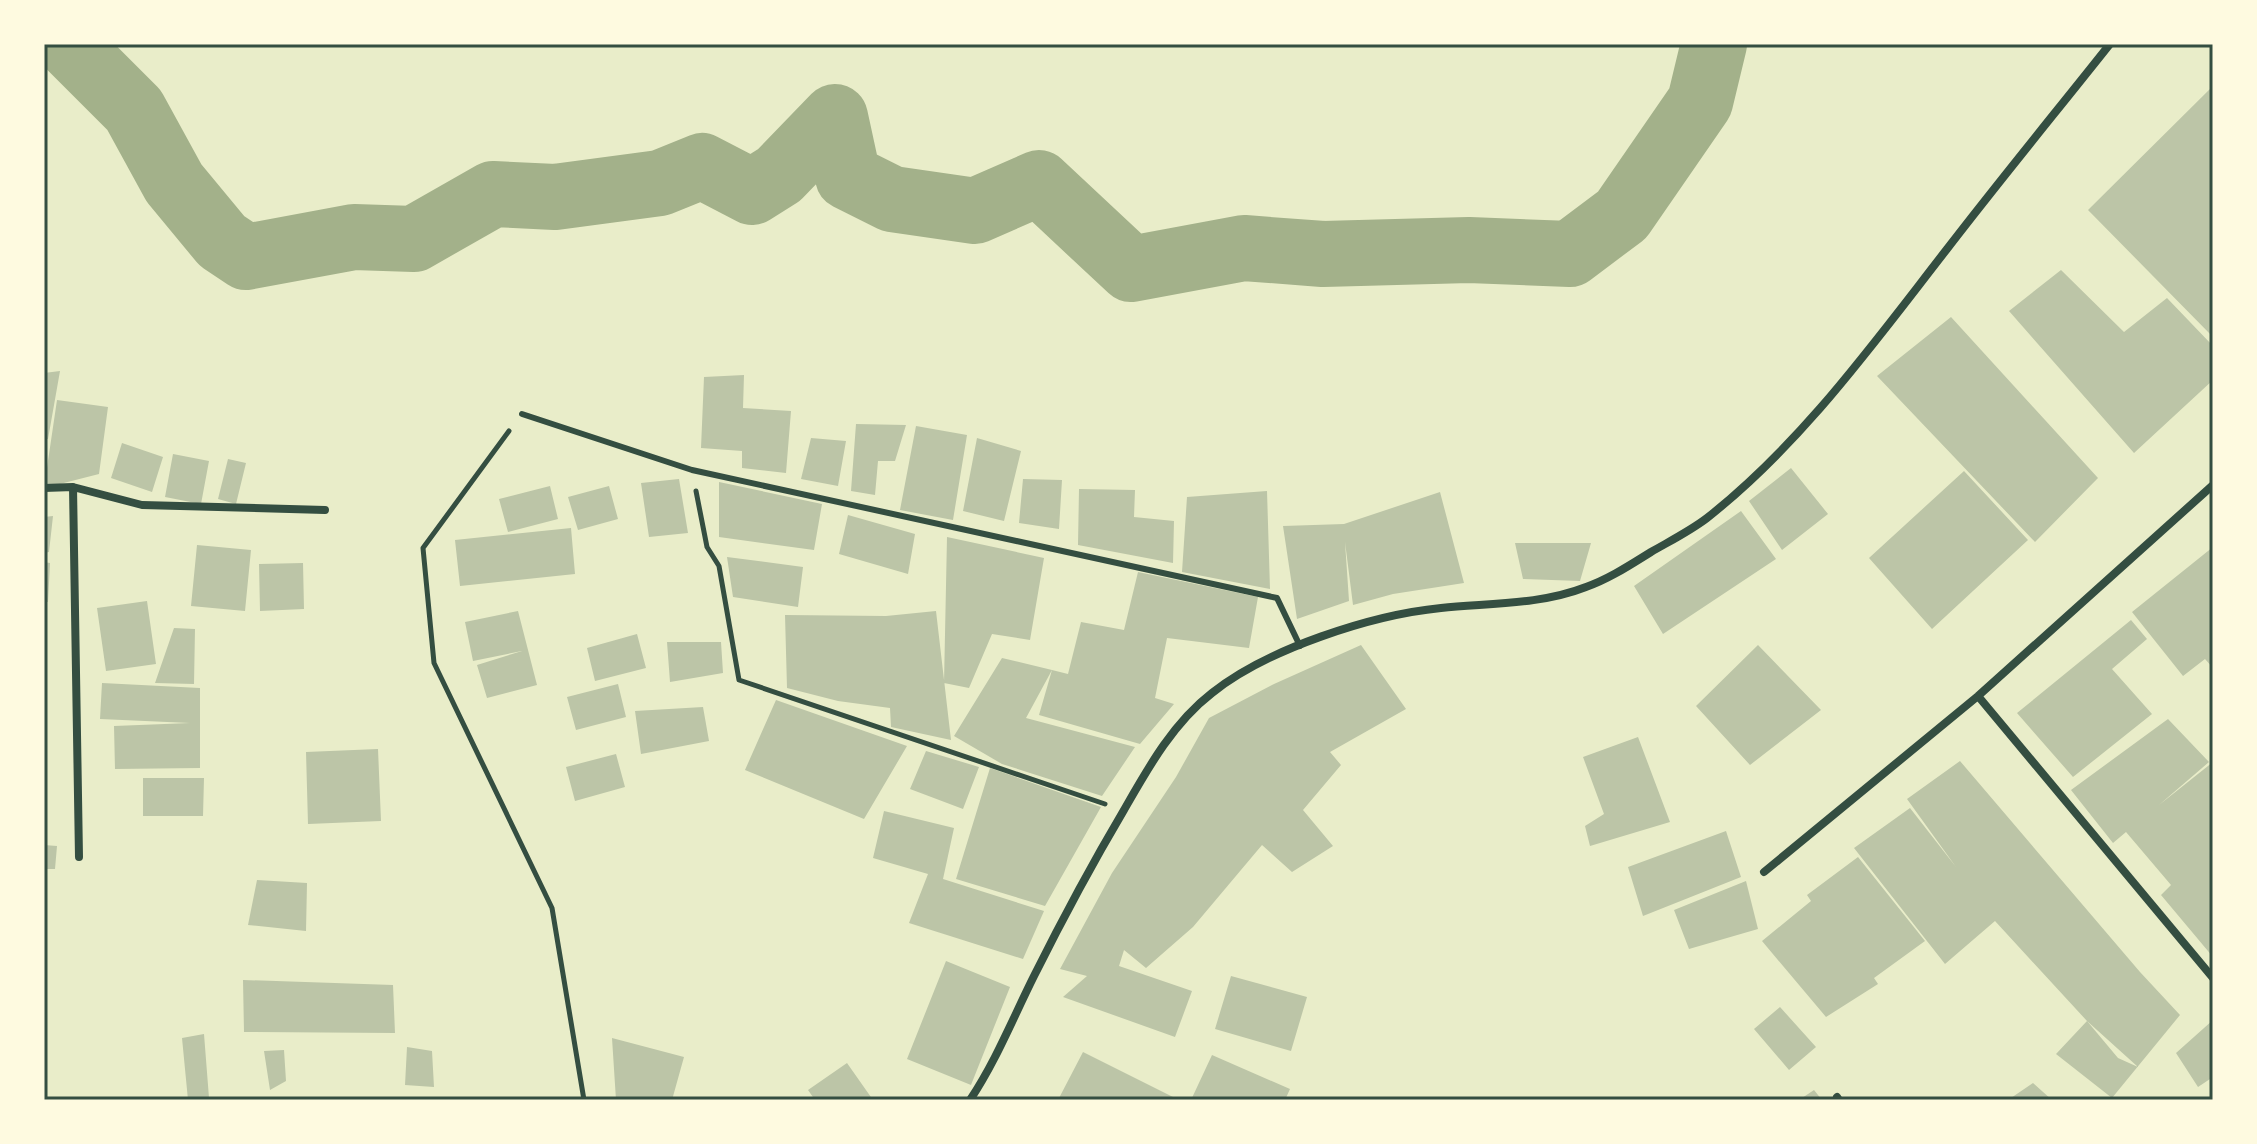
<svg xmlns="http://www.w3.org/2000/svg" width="2257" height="1144" viewBox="0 0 2257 1144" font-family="'DM Sans',sans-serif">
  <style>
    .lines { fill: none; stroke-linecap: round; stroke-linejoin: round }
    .river { stroke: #a3b18a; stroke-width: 66 }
    .building { fill: #bcc5a7 }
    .path { stroke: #344e41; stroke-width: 5 }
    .service { stroke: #344e41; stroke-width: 6 }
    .minor { stroke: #344e41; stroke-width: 8 }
    .neatline { fill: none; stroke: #344e41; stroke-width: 3 }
  </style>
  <rect width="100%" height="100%" fill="#e9edc9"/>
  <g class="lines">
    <path class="river" d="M68 44 134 110 174 183 222 241 246 257 354 237 414 239 493 194 555 197 660 183 702 166 752 192 779 175 835 117 848 177 892 199 975 211 1039 183 1131 269 1244 248 1323 254 1469 250 1570 254 1622 215 1700 102 1714 44"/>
  </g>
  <path class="building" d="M2213 86V337L2088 210Z
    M2061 270 2124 332 2167 298 2213 346V380L2134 453 2009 311Z
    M1951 317 2098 478 2035 542 1877 376Z
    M60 371 48 439H44V373Z
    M744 375 743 408 791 411 786 473 742 468V451L701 448 704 377Z
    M57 400 108 407 99 474 44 488Z
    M856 424 906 425 895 461H878L875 495 851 491Z
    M916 426 967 435 953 520 900 510Z
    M811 438 846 441 838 486 801 479Z
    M977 438 1021 451 1004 521 963 511Z
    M122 443 163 457 152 492 111 478Z
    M173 454 209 461 201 504 165 497Z
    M228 459 246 463 236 504 218 499Z
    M1791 468 1828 514 1782 550 1749 501Z
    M1964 471 2028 540 1932 629 1869 558Z
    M679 479 688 533 649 537 641 483Z
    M1023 479 1062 480 1059 529 1019 523Z
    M719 482 822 504 814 550 719 537Z
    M550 486 558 519 508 532 499 499Z
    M609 486 618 519 578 530 568 497Z
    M1079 489 1135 490 1134 517 1174 521 1173 563 1078 545Z
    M1267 491 1270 589 1182 572 1187 497Z
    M1440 492 1464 583 1393 594 1353 605 1345 542 1349 601 1297 619 1283 526 1344 524Z
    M1741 511 1776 559 1663 634 1634 586Z
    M848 515 915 534 908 574 839 554Z
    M53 516 49 552 44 553V517Z
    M571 528 575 574 460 586 455 540Z
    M947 537 1044 558 1030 640 992 634 969 688 944 683Z
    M1515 543H1591L1580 581 1523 579Z
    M197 545 251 550 245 611 191 606Z
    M2213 547V668L2205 659 2183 676 2132 612Z
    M727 557 803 567 798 607 733 597Z
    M44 562 50 563 48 602H44Z
    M303 563 304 609 260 611 259 564Z
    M1138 572 1258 597 1249 648 1167 638 1155 698 1174 704 1140 744 1039 715 1052 670 1068 674 1081 622 1124 630Z
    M147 601 156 664 106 671 97 608Z
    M518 611 537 685 487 698 477 665 522 651 473 661 465 622Z
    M936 611 951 740 891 727 890 708 838 701 787 688 785 615 886 616Z
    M2131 620 2147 639 2112 669 2152 714 2073 777 2017 713Z
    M174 628 195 629 194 684 155 683Z
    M637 634 646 668 595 681 587 648Z
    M667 642H721L723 673 670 682Z
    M1361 645 1406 709 1330 752 1341 765 1303 810 1333 846 1292 872 1262 845 1193 927 1146 968 1124 950 1119 966 1192 991 1175 1037 1063 997 1087 976 1060 969 1112 873 1176 777 1209 718 1274 684Z
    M1758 645 1821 710 1750 765 1696 706Z
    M1002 658 1052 670 1026 718 1135 747 1102 796 1002 764 954 736Z
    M102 683 200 688V768L115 769 114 726 190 723 100 719Z
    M618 684 626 717 576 730 567 697Z
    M776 700 907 746 864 819 745 770Z
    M703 707 709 741 641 754 635 711Z
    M2168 719 2209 762 2159 805 2213 762V957L2161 895 2171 885 2126 832 2113 843 2071 790Z
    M1638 737 1670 822 1590 846 1585 826 1604 814 1583 757Z
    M378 749 381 821 308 824 306 752Z
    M926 751 979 767 963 809 910 789Z
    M616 754 625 787 575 801 566 767Z
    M1960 761 2140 972 2180 1015 2112 1098 2056 1054 2087 1021 2118 1058 2138 1067 2087 1021 1995 921 1945 964 1854 848 1910 808 1956 867 1907 799Z
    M990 768 1101 807 1045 906 956 879Z
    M143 778H204L203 816H143Z
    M884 811 954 828 943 879 1044 911 1023 959 909 923 928 874 873 858Z
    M1726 831 1741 877 1643 916 1628 867Z
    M44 845 57 846 55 869H44Z
    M1858 857 1925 941 1874 978 1878 984 1826 1017 1762 941 1811 901 1807 895Z
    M257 880 307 883 306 931 248 925Z
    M1746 881 1758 929 1689 949 1674 910Z
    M946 961 1010 987 971 1085 907 1059Z
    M1231 976 1307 997 1291 1051 1215 1029Z
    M243 980 393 985 395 1033 244 1032Z
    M1780 1007 1816 1047 1789 1070 1754 1029Z
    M2213 1020V1077L2198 1087 2176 1053Z
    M204 1034 209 1098 188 1100 182 1038Z
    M612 1038 684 1057 672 1100H616Z
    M407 1047 432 1051 434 1087 405 1085Z
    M284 1050 286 1081 270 1090 264 1051Z
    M1083 1052 1173 1097 1171 1100H1058Z
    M1212 1055 1290 1089 1285 1100H1191Z
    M847 1063 873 1100H815L808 1090Z
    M2033 1083 2052 1100H2008Z
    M1814 1090 1822 1100H1799Z"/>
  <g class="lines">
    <path class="path" d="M509 431 423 548 434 663 552 908 584 1100
      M696 491 707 547 719 566 739 680 1105 804"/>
    <path class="service" d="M522 414 692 470 1277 598 1300 646"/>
    <path class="minor" d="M73 487 79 857
      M44 488 73 487 142 505 325 510
      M1978 696 2213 978
      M1764 872 1978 696 2213 485
      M1837 1097 1839 1100
      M970 1100C996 1061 1013 1018 1034 976 1062 920 1092 864 1124 810 1148 768 1173 723 1212 693 1267 649 1371 615 1441 608 1489 603 1540 605 1586 587 1609 579 1630 565 1651 552 1670 541 1690 531 1707 518 1802 443 1873 344 1947 249 2000 180 2056 112 2110 44"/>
  </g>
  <rect width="2257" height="1144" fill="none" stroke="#fefae0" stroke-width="92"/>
  <rect x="46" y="46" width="2165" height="1052" class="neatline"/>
</svg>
